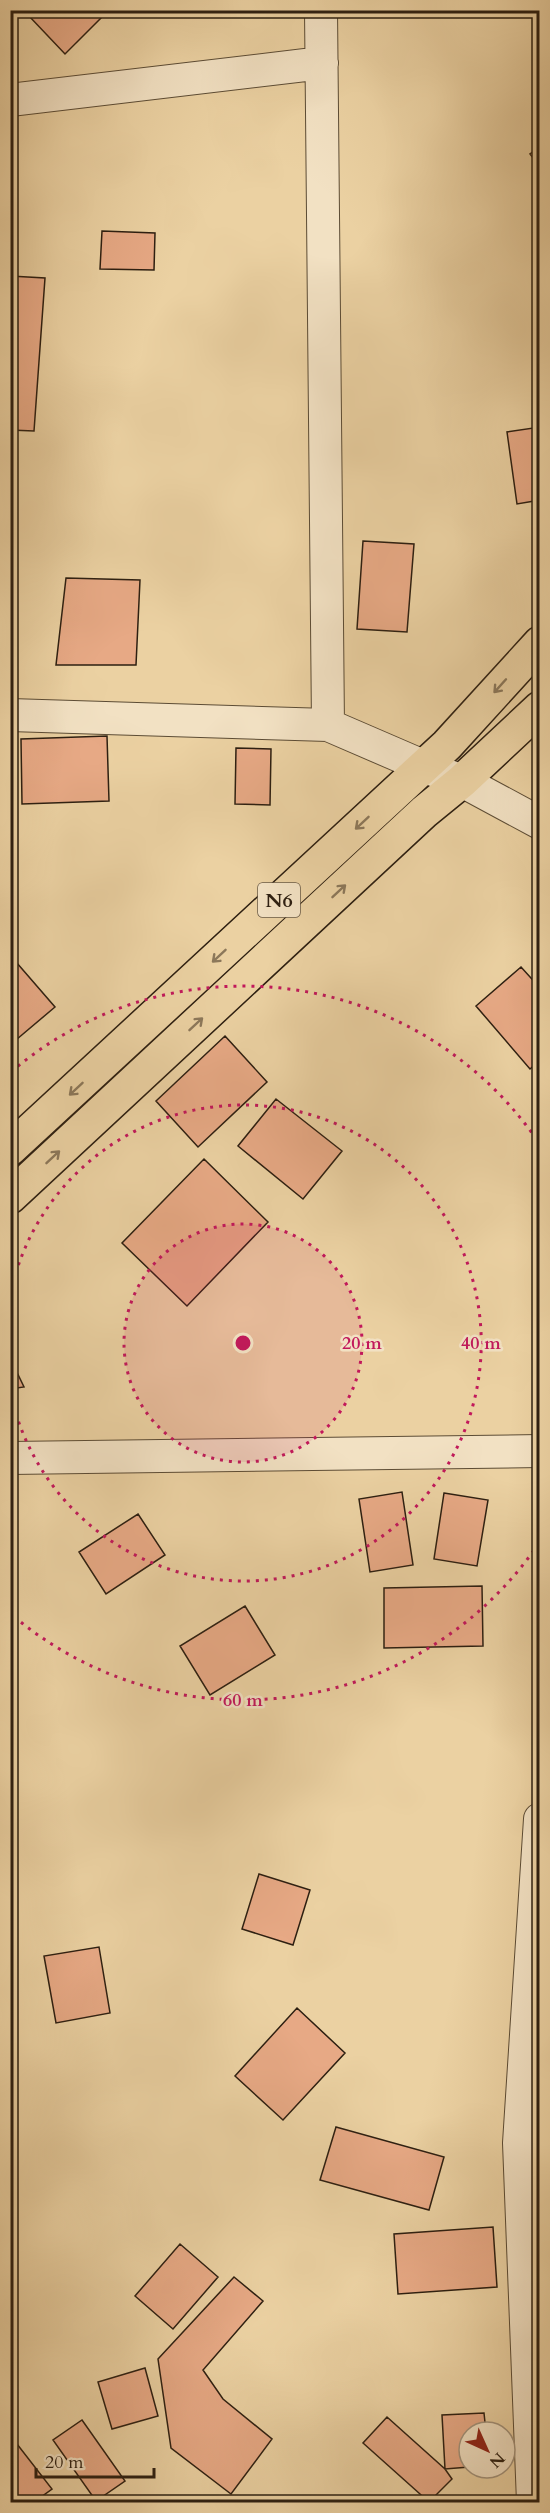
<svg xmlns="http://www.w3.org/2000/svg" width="550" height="2513" viewBox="0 0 550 2513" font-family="Cardo,serif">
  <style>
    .building { fill: #e7a985; stroke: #2d1f11; stroke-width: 1.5 }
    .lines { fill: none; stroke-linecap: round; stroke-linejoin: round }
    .minor-casing { stroke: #5c4c35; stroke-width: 34 }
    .trunk-casing { stroke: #2d1f11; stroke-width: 36 }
    .minor { stroke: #f2e1c3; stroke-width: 32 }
    .trunk { stroke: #ebd1a2; stroke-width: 33 }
    .oneway { stroke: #8c785a }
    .ring { fill: none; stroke: #c2185b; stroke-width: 3; stroke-dasharray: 3 6 }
    .labels { text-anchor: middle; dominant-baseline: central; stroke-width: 5; stroke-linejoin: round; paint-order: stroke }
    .shield { fill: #f2e1c3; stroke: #685946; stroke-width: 1.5 }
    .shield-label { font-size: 20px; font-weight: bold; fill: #2d1f11 }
    .centre { fill: #c2185b; stroke: #f2e1c3; stroke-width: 3 }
    .ring-label { font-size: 18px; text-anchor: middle; font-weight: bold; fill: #c2185b; stroke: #f2e1c3; stroke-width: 5; stroke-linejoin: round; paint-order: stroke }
  </style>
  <rect width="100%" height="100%" fill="#ebd1a2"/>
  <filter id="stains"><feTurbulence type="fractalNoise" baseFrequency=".00333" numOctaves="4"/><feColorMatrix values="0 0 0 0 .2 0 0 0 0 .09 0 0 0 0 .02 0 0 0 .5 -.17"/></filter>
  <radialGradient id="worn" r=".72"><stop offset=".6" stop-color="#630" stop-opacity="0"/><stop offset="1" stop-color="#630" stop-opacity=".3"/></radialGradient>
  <path class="building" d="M35 10H109L65 54 29 16Z
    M540 147V167L530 154Z
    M102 231 155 233 154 270 100 269Z
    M10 276 45 278 34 431 10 430Z
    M540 427V500L517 504 507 432Z
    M363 541 414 544 407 632 357 629Z
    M66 578 140 580 136 665H56Z
    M107 736 109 801 22 804 21 739Z
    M236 748 271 749 270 805 235 804Z
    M10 955 55 1007 10 1045Z
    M521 967 540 988V1060L530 1069 476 1006Z
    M225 1036 267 1082 198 1147 156 1101Z
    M276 1099 342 1151 303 1199 238 1146Z
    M204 1159 268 1222 187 1306 122 1243Z
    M10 1358 24 1387 10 1389Z
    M402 1492 413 1565 370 1572 359 1499Z
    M444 1493 488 1500 477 1566 434 1559Z
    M138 1514 165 1555 106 1594 79 1552Z
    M482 1586 483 1646 384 1648V1588Z
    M245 1606 275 1655 210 1695 180 1646Z
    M259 1874 310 1890 293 1945 242 1929Z
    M99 1947 110 2013 56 2023 44 1956Z
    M297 2008 345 2053 283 2120 235 2076Z
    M336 2127 444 2157 429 2210 320 2180Z
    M493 2227 497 2287 398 2294 394 2234Z
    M180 2244 218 2277 173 2329 135 2296Z
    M234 2277 263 2301 203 2370 223 2399 272 2439 231 2494 171 2448 158 2359Z
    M145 2368 158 2416 112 2429 98 2382Z
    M484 2413 486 2432H469V2467L445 2469 442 2415Z
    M387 2417 445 2469 452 2479 429 2502 363 2443Z
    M82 2420 125 2481 96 2501 53 2440Z
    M10 2435 52 2489 34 2502H10Z"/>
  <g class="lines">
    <g class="minor-casing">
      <path id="minor" d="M321 10 328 725 423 766 462 781 540 823
        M10 100 322 63
        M10 715 328 725
        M10 1458 540 1451
        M533 2502 519 2143 540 1819"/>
    </g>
    <g class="trunk-casing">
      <path id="trunk" d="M10 1149 447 745 540 643
        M10 1197 424 812 462 781 540 708"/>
    </g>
    <use href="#minor" class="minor"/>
    <use href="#trunk" class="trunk"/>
  </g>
  <defs><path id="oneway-shaft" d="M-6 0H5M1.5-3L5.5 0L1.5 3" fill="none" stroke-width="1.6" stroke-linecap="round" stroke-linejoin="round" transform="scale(1.5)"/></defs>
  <g class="oneway">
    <use href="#oneway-shaft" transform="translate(500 686) rotate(132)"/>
    <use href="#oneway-shaft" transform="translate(362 823) rotate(137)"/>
    <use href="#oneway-shaft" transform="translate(339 891) rotate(-43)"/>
    <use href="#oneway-shaft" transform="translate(219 956) rotate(137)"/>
    <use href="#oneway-shaft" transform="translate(196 1024) rotate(-43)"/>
    <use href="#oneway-shaft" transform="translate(76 1089) rotate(137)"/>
    <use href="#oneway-shaft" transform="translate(53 1157) rotate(-43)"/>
  </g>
  <circle cx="243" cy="1343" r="119" fill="#c2185b" fill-opacity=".12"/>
  <g class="ring">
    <circle cx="243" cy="1343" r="119"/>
    <path d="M11 1291A238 238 0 1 1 11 1395"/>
    <path d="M539 1543A357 357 0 0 1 11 1614M11 1072A357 357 0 0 1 539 1143"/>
  </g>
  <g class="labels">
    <rect class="shield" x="258" y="883" width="42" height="34" rx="4.5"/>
    <g class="shield-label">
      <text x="279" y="900">N6</text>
    </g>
  </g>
  <circle cx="243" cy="1343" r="9" class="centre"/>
  <g class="ring-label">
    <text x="362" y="1349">20 m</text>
    <text x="481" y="1349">40 m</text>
    <text x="243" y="1706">60 m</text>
  </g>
  <rect width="550" height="2513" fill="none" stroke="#ebd1a2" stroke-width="36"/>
  <rect x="12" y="12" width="526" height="2489" fill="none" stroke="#2d1f11" stroke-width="3"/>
  <rect x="18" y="18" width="514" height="2477" fill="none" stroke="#2d1f11" stroke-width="1.5"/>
  <g transform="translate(487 2450) rotate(135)"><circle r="28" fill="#f2e1c3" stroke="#a3937c" stroke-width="1.5"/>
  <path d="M0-4.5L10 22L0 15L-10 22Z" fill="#8f2418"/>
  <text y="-9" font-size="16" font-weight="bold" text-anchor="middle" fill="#2d1f11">N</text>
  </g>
  <path d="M36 2468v9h118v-9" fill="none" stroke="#2d1f11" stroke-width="3"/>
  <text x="45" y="2468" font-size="18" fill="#2d1f11" stroke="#f2e1c3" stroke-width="4.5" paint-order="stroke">20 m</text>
  <rect width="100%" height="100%" filter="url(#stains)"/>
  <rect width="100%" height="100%" fill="url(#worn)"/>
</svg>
